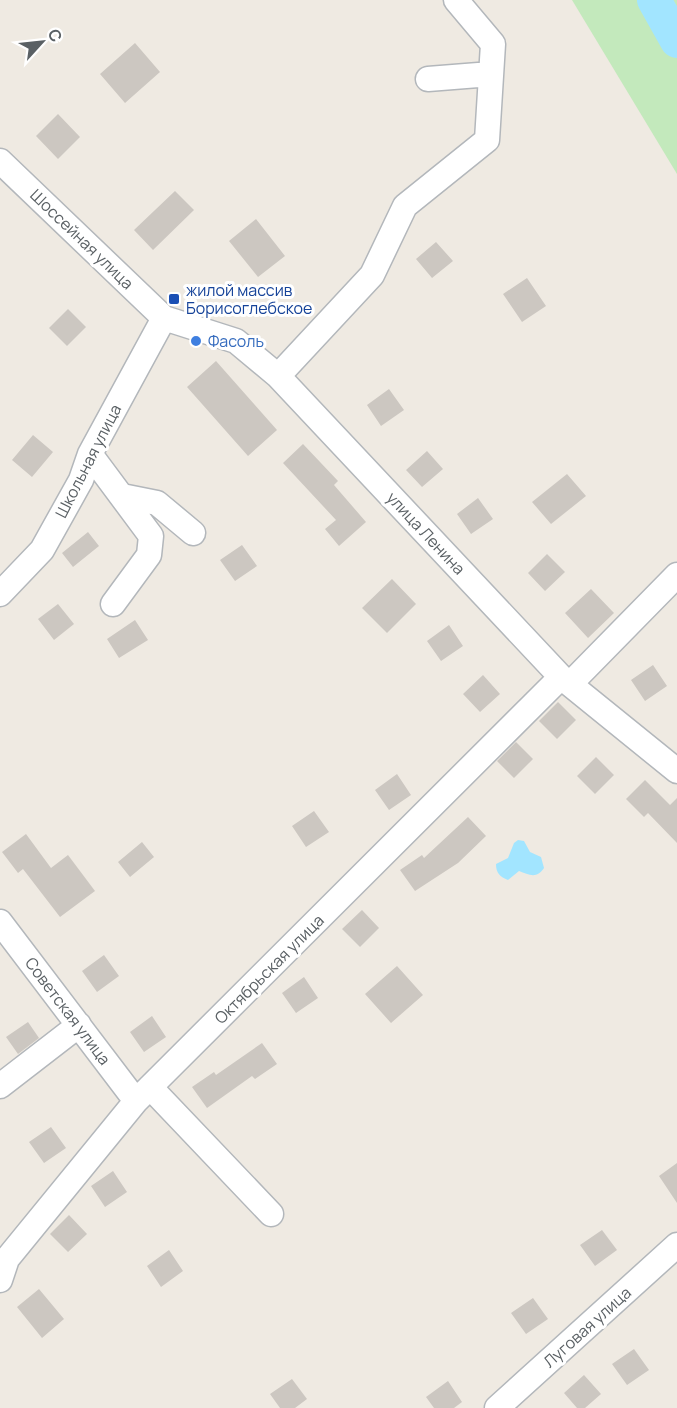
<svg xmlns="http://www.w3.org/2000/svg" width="677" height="1408" viewBox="0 0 677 1408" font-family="Manrope,sans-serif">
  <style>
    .green { fill: #c3e9bc }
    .water { fill: #a2e5ff }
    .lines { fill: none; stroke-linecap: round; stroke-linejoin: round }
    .river { stroke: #a2e5ff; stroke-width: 34 }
    .building { fill: #ccc7c1 }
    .minor-casing { stroke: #b3b7bb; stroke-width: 27 }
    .minor { stroke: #fff; stroke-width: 24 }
    .transit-dot { fill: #1a4fb4; stroke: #fff; stroke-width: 2 }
    .shop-dot { fill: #3f7fe0; stroke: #fff; stroke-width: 2 }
    .labels { text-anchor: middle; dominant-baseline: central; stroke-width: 6; stroke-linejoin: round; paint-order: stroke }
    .street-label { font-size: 16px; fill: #5a6064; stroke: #fff }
    .transit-label { font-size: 16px; fill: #164399; stroke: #fff; text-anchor: start }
    .shop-label { font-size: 16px; fill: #366cbe; stroke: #fff; text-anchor: start }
  </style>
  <rect width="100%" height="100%" fill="#efeae2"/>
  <path class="green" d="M572 0H677V174Z"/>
  <path class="water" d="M518 840 524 841 530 852 541 857 544 868C537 879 529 875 519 871L508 880C500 877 496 873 496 864L508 858 514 843Z"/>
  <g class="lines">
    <path class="river" d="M654 0 677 41"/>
  </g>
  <path class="building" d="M135 43 160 72 125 103 100 74Z
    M58 114 80 137 58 159 36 136Z
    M175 191 194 210 153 250 134 230Z
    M256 219 285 256 258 277 229 241Z
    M436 242 453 261 432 278 416 259Z
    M527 278 546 306 522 322 503 294Z
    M68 309 86 327 67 346 49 328Z
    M216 361 277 430 248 456 187 387Z
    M389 389 404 410 381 426 367 405Z
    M33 435 53 452 32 477 12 460Z
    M303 444 338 481 334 485 366 522 339 546 325 529 336 520 283 463Z
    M427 451 443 469 422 487 406 470Z
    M567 474 586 496 551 524 532 502Z
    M478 498 493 519 471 534 457 514Z
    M88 532 99 546 73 567 62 553Z
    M242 545 257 566 235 581 220 560Z
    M547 554 565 572 545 591 528 573Z
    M392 579 416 604 387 633 362 608Z
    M591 589 614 613 588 638 565 613Z
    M58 604 74 624 54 640 38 619Z
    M135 620 148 640 119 658 107 639Z
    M449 625 463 646 441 661 427 641Z
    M653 665 667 686 645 701 631 680Z
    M483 675 500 694 480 712 463 694Z
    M558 702 576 720 557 739 539 721Z
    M516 742 533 759 514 778 497 761Z
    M596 757 614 775 595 794 577 776Z
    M397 774 411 795 389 810 375 790Z
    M645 780 670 805 677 798V843L648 813 644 817 626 799Z
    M314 811 329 832 306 847 292 826Z
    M468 817 486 836 458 863 415 891 400 870 422 855 424 858Z
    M26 834 51 868 68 855 95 891 60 917 23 869 18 873 2 852Z
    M142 842 154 857 130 877 118 862Z
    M362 910 379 928 360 947 342 929Z
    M104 955 119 976 97 992 82 971Z
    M397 966 423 995 391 1023 365 994Z
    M304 977 318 998 296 1013 282 993Z
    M152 1016 166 1037 144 1052 130 1032Z
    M28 1022 39 1038 18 1054 6 1037Z
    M262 1043 277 1064 255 1079 252 1076 207 1108 192 1087 214 1072 216 1075Z
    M51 1127 66 1148 44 1163 29 1142Z
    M677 1163V1203L659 1176Z
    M113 1171 127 1192 105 1207 91 1186Z
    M69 1215 87 1234 68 1252 50 1234Z
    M602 1230 617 1250 595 1266 580 1245Z
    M169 1250 183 1271 161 1287 147 1266Z
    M39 1289 64 1319 42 1338 17 1307Z
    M533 1298 548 1319 526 1334 511 1313Z
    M634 1349 649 1370 627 1385 612 1364Z
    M584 1375 601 1394 585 1408H577L564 1393Z
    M292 1379 307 1399 295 1408H280L270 1394Z
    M448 1381 462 1402 454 1408H434L426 1397Z"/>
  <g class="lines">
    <g class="minor-casing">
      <path id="minor" d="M428 79 491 74
        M0 161 164 318 236 341 278 376 561 677 677 771
        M278 376 372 275 405 206 487 140 493 44 456 0
        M90 454 151 536 149 555 113 604
        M122 496 157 503 193 533
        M0 594 42 550 81 480 90 454 164 318
        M570 684 677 575
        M0 922 136 1101
        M0 1086 79 1025
        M150 1087 271 1214
        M0 1280 7 1259 136 1101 561 677
        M497 1408 677 1245"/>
    </g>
    <use href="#minor" class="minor"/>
  </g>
  <rect class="transit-dot" x="168" y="293" width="12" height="12" rx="3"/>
  <circle class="shop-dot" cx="196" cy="341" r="6"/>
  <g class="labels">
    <g class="street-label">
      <text transform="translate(82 239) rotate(44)">Шоссейная улица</text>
      <text transform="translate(88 461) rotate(-63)">Школьная улица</text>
      <text transform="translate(426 533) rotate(47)">улица Ленина</text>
      <text transform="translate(269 969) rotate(-45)">Октябрьская улица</text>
      <text transform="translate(68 1011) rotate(53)">Советская улица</text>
      <text transform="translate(587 1327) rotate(-42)">Луговая улица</text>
    </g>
    <g class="transit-label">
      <text x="186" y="290">жилой массив<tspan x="186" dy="18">Борисоглебское</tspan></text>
    </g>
    <g class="shop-label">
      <text x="208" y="341">Фасоль</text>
    </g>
  </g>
  <g transform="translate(42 42) rotate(63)" stroke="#ffffff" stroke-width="4.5" paint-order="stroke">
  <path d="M0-4.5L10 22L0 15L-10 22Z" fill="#5a6064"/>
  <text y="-9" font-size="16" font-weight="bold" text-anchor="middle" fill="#5a6064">С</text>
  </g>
</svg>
